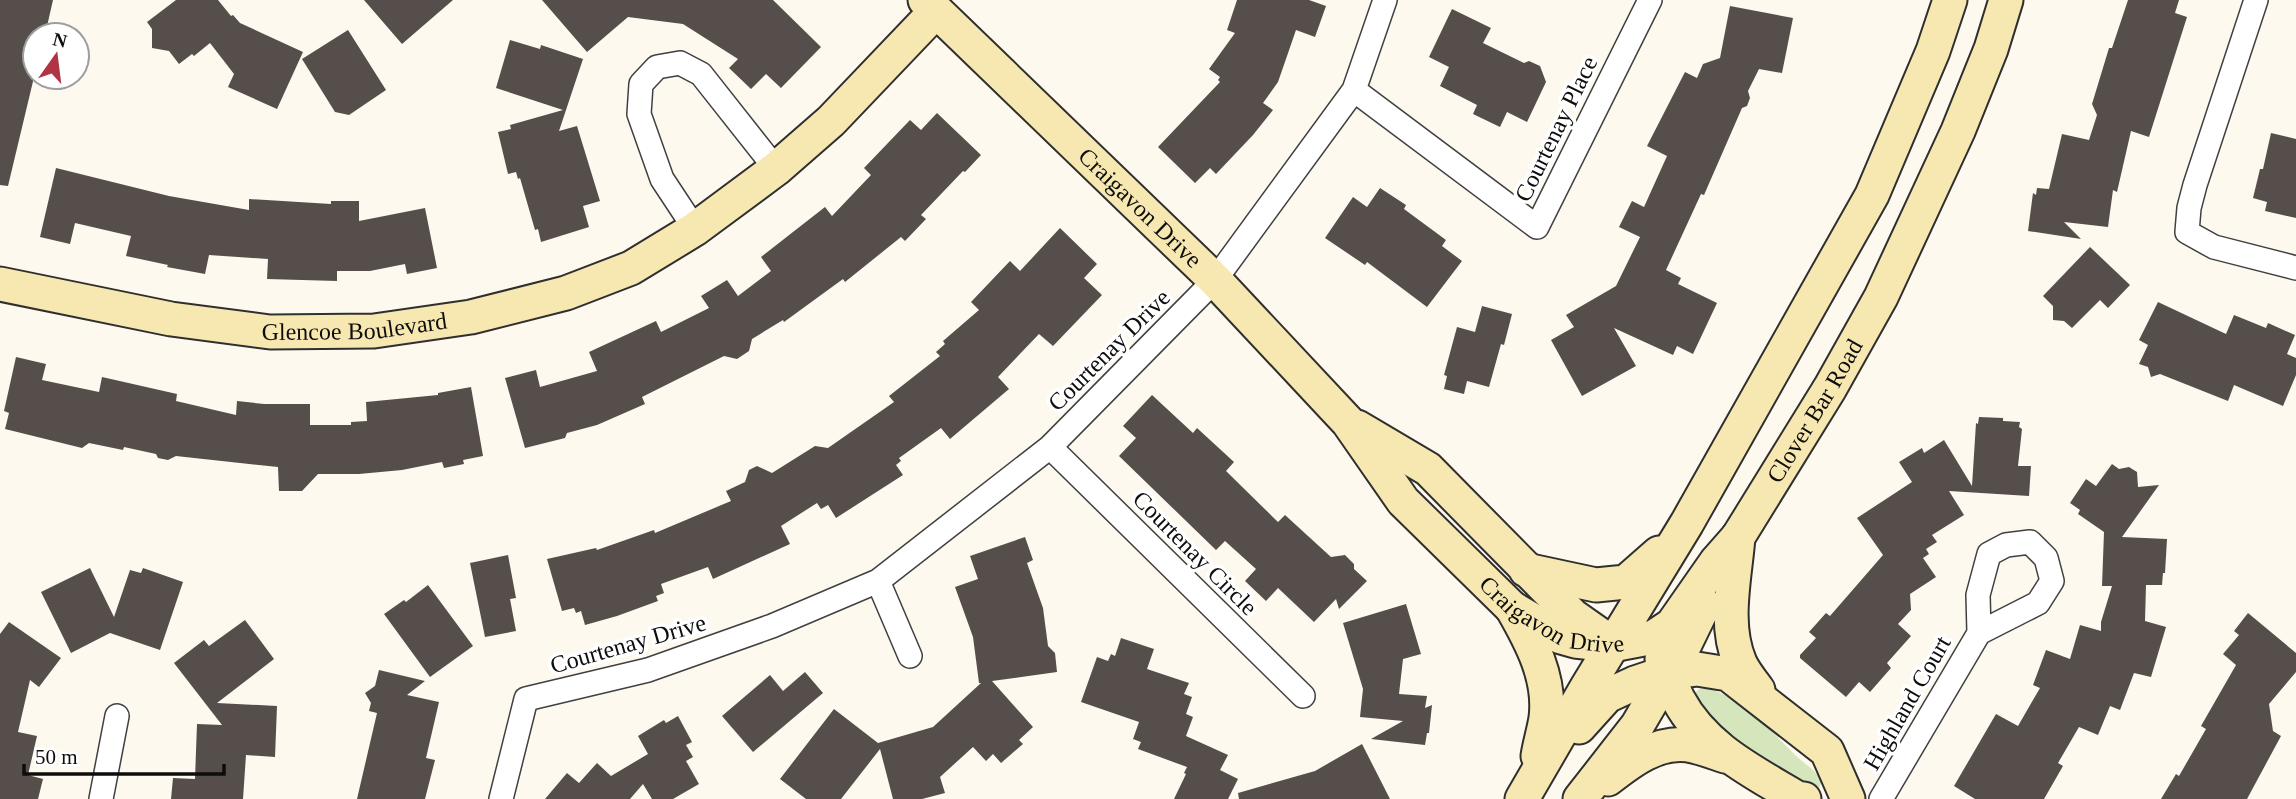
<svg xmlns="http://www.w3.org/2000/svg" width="2296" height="799" viewBox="0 0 2296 799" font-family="Georgia,serif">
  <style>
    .green { fill: #d5e5bc }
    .building { fill: #554e4b }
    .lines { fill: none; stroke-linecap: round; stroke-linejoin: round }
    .street-casing { stroke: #404040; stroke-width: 26 }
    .secondary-casing { stroke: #2f2f2f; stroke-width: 37 }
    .street { stroke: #fff; stroke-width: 23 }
    .secondary { stroke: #f7e8b1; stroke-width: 33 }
    .labels { text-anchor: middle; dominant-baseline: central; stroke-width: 7; stroke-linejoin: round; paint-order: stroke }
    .street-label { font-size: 24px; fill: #0d0d0d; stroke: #fff }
  </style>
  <rect width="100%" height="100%" fill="#fdf9ef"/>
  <path class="green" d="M1708 688C1745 701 1767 727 1794 754 1803 763 1816 770 1822 781L1819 788 1814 790 1722 738 1693 695 1699 689Z"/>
  <path class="building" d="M0 0H53L45 35H35V73L8 186 0 185Z
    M176 0H218L231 16 233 15 240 23 303 52 277 109 228 87 234 74 210 43 194 56 192 54 179 64 169 51 152 48V29L147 22Z
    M364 0H453L402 44Z
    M542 0H773L821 47 781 88 766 74 751 89 729 68 738 59 683 24 628 17 587 52Z
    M1237 0H1309L1326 6 1315 37 1296 30 1278 82 1263 103 1273 110 1253 135 1216 174 1210 168 1195 183 1158 147 1220 82 1218 80 1220 77 1209 69 1235 33 1227 30Z
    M2128 0H2179L2175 13 2187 17 2149 137 2131 131 2117 192 2113 190 2108 227 2064 222 2081 239 2028 231 2033 193 2036 195 2037 188 2049 189 2062 134 2089 140 2097 115 2092 104 2109 48H2112Z
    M1730 6 1793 18 1782 73 1759 69 1748 91 1750 98 1747 106 1742 108 1704 195 1701 194 1666 270 1681 278 1678 284 1717 303 1693 354 1677 346 1673 355 1614 328 1636 366 1582 396 1551 340 1574 327 1566 315 1616 286 1640 237 1619 227 1632 201 1644 207 1667 156 1647 146 1685 72 1697 78 1703 64 1720 58Z
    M1452 9 1491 28 1483 43 1524 63 1529 61 1540 66 1546 82 1527 122 1507 112 1500 127 1473 114 1477 105 1440 86 1449 67 1429 57Z
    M348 30 386 90 349 115 335 112 302 59Z
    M510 40 540 49 541 45 583 59 559 131 577 126 600 201 583 206 589 227 541 242 538 229 535 230 520 178 518 179 516 172 508 174 498 132 511 129 510 125 563 110 496 88Z
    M937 113 981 155 965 172 963 171 921 215 926 219 905 241 901 237 845 282 843 279 784 322 783 320 752 339 749 351 737 359 724 356 642 397 645 404 597 425 567 433 565 438 525 448 505 378 536 370 540 387 597 371 589 352 656 321 661 332 709 308 701 296 727 280 738 296 771 271 761 257 825 207 832 216 871 175 864 168 910 120 921 130Z
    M2271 133 2296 139V218L2265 211 2267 202 2253 198 2260 169H2263Z
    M56 168 169 196 249 210V199L331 204V201H359V221L425 208 437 268 407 274 405 264 370 271H337V281L267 279 268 259 209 255 205 274 167 267 168 265 126 256 131 236 75 223 70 244 40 237Z
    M1380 188 1406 205 1404 209 1446 240 1442 246 1462 261 1427 307 1367 262 1365 265 1325 238 1353 197 1367 207Z
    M1060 228 1097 264 1084 278 1102 295 1053 346 1039 334 998 377 1009 389 950 439 941 428 899 458 901 461 896 465 903 475 836 518 828 505 821 509 817 503 781 526 790 544 713 579 708 567 661 584 664 593 656 596 658 601 617 616 585 625 581 611 576 613 574 608 562 611 547 559 596 548 597 550 654 530 655 533 731 501 726 491 745 482 749 470 757 466 772 473 815 446 828 448 894 402 889 396 940 356 936 352 945 344 943 341 979 310 971 302 1010 261 1020 271Z
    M2090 247 2130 285 2108 308 2100 300 2072 328 2064 321 2053 320V306L2043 296Z
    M2158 302 2226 334 2234 315 2266 328 2268 323 2295 335 2287 354 2296 358V375L2283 406 2234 385 2228 401 2160 374 2151 377 2148 367 2139 364 2148 345 2139 340Z
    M1482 306 1512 314 1504 345 1501 344 1489 387 1467 381 1464 394 1444 389 1447 376 1444 375 1457 327 1475 332Z
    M16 357 46 364 42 380 99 392 102 377 177 394 176 401 236 415 237 401 264 404H310V425H351V422L367 421 366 402 438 395V393L471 387 483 456 463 460 464 464 444 468 442 462 402 470 359 474H318L302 491H279L278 467 176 456 168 460 158 458 156 454 124 447 123 450 89 443 82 448 5 429 9 413 4 411Z
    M1152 395 1193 433 1197 428 1234 462 1226 471 1278 522 1285 515 1331 557 1345 555 1354 564V569L1367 581 1339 609 1336 599 1314 622 1278 588 1266 601 1245 581 1256 569 1225 541 1216 550 1119 456 1136 438 1123 426Z
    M1979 417 2003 418V421L2020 422 2019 427 2022 429 2018 466H2031L2029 496 1949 491 1964 515 1932 535 1937 542 1926 549 1929 554 1923 558 1936 577 1910 594 1911 610 1898 624 1911 636 1887 663 1891 668 1870 692 1859 682 1846 697 1800 658V655L1816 638 1809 632 1826 613 1830 616 1883 555 1857 518 1912 482 1899 462 1922 448 1924 453 1944 440 1972 486 1976 423 1978 424Z
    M2112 464 2119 469 2129 467 2137 472 2138 487 2159 485 2122 537 2167 539 2165 573H2163L2162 585H2146L2145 621 2166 627 2151 677 2134 673 2120 710 2110 706 2098 735 2079 727 2058 763 2063 766 2044 799H1975L1954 786 1996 714 2018 726 2040 688 2033 685 2046 650 2070 659 2080 625 2101 631V622L2112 586H2102L2104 532 2078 514 2080 510 2070 503 2086 479 2096 486Z
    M1025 537 1033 560 1027 563 1043 608 1048 646 1055 653 1057 672 992 681 1033 727 1019 740 1023 744 1001 763 993 754 986 761 973 747 940 777 945 793 922 799H893L880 749 841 799H806L780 779 834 709 878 743 933 727 981 683H979L973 637 955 587 978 579 970 556Z
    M508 555 516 598 510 599 516 631 485 637 470 563Z
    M90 568 114 617 130 570 141 573 143 568 183 582 160 650 110 633 71 653 41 592Z
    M428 585 473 646 430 677 384 614 404 600 406 602Z
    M1406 604 1421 654 1403 659 1399 694 1427 696 1425 708 1432 705 1429 733H1427L1425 745 1371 739 1403 721 1360 717 1363 689 1343 623Z
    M2248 613 2296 653V672L2269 704 2273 731 2281 736 2247 799H2161L2176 774 2179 776 2206 729 2201 726 2236 665 2223 654 2239 635 2234 631Z
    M245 620 274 659 217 703 277 706 275 757 246 755 243 799H171L173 778 195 779 197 724 222 725 174 663 204 640 209 646Z
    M9 622 61 658 39 687 30 680 18 732 37 736 28 775 43 779 38 799H0V634Z
    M1121 638 1154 649 1147 669 1189 683 1184 694 1192 697 1186 714 1193 717 1186 736 1228 755 1220 770 1238 779 1228 799H1174L1186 774 1184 773 1187 767 1138 749 1141 742 1133 739 1139 722 1081 702 1097 657 1108 661 1111 654 1115 656Z
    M379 670 425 681 407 695 439 702 426 758 435 760 425 799H357L377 713 369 711 371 703 365 693 375 686Z
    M805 672 823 693 753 752 722 716 770 675 783 691Z
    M678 716 692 742 686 745 693 757 686 761 699 784 673 799H652L643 784 630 799H545L567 773 579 783 597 763 611 776 648 754 638 736 664 720 666 723Z
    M1362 744 1390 799H1239L1238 793 1315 771Z"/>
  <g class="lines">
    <g class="street-casing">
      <path id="street" d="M2256 0 2195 185 2189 208 2187 232 2214 247 2296 268
        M1354 90 1537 227 1650 0
        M695 229 662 179 639 114 641 84 657 67 680 63 701 74 776 169
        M1050 447 1303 696
        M2030 542 2046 558 2052 581 2038 603 1979 633 1978 595 1989 554 2006 545Z
        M878 581 910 656
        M101 799 117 716
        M501 799 526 699 648 670 772 626 878 581 1050 447 1215 280 1354 90 1385 0
        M1881 799 1979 633"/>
    </g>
    <g class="secondary-casing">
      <g id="secondary">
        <path id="s1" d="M925 0 1215 280 1348 422 1403 501 1512 608 1561 637 1575 641 1612 645 1654 637 1672 625 1716 562 1738 537"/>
        <path id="s2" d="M0 284 171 319 270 332 374 331 471 317 566 293 631 268 695 229 776 169 831 121 936 11"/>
        <path d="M1357 427 1428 469 1573 616 1610 642"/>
        <path d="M1738 537C1735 577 1723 624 1740 663 1744 672 1752 682 1758 690"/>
        <path id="s3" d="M1728 557 1738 537 1830 388 1881 297 1958 131 1991 49 2006 0"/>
        <path d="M1526 570 1596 585 1626 582 1659 553"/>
        <path d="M1512 608C1531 641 1551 678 1546 718 1544 731 1540 743 1538 756"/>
        <path d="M1662 659C1668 672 1672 687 1678 699 1704 748 1752 771 1797 798L1804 799"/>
        <path d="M1579 727 1607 696 1635 683 1668 672 1697 669 1728 674 1827 751 1848 799"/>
        <path d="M1608 779C1631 761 1657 741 1688 745 1700 747 1713 752 1725 756"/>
        <path d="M1522 799 1587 687 1687 523 1872 195 1933 51 1950 0"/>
        <path d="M1580 799 1637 726 1685 644 1704 605"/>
      </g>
    </g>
    <use href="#street" class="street"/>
    <use href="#secondary" class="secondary"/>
  </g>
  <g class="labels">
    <g class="street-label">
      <text transform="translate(1556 129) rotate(-64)">Courtenay Place</text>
      <text stroke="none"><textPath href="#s1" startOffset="299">Craigavon Drive</textPath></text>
      <text stroke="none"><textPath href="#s2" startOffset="359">Glencoe Boulevard</textPath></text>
      <text transform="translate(1109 350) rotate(-45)">Courtenay Drive</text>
      <text stroke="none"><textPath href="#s3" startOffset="170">Clover Bar Road</textPath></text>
      <text transform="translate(1195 553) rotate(45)">Courtenay Circle</text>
      <text stroke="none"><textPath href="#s1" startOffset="887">Craigavon Drive</textPath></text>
      <text transform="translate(628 644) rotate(-16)">Courtenay Drive</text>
      <text transform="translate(1907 703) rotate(-60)">Highland Court</text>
    </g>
  </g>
  <g transform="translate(56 56) rotate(14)"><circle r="33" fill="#ffffff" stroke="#9e9e9e" stroke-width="2"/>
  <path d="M0-5L12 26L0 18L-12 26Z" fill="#b03346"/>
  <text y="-10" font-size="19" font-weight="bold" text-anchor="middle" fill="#0d0d0d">N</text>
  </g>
  <path d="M24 764v10h200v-10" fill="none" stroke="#0d0d0d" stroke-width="3.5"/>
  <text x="35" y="764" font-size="21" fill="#0d0d0d" stroke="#ffffff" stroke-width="5" paint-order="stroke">50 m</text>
</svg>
